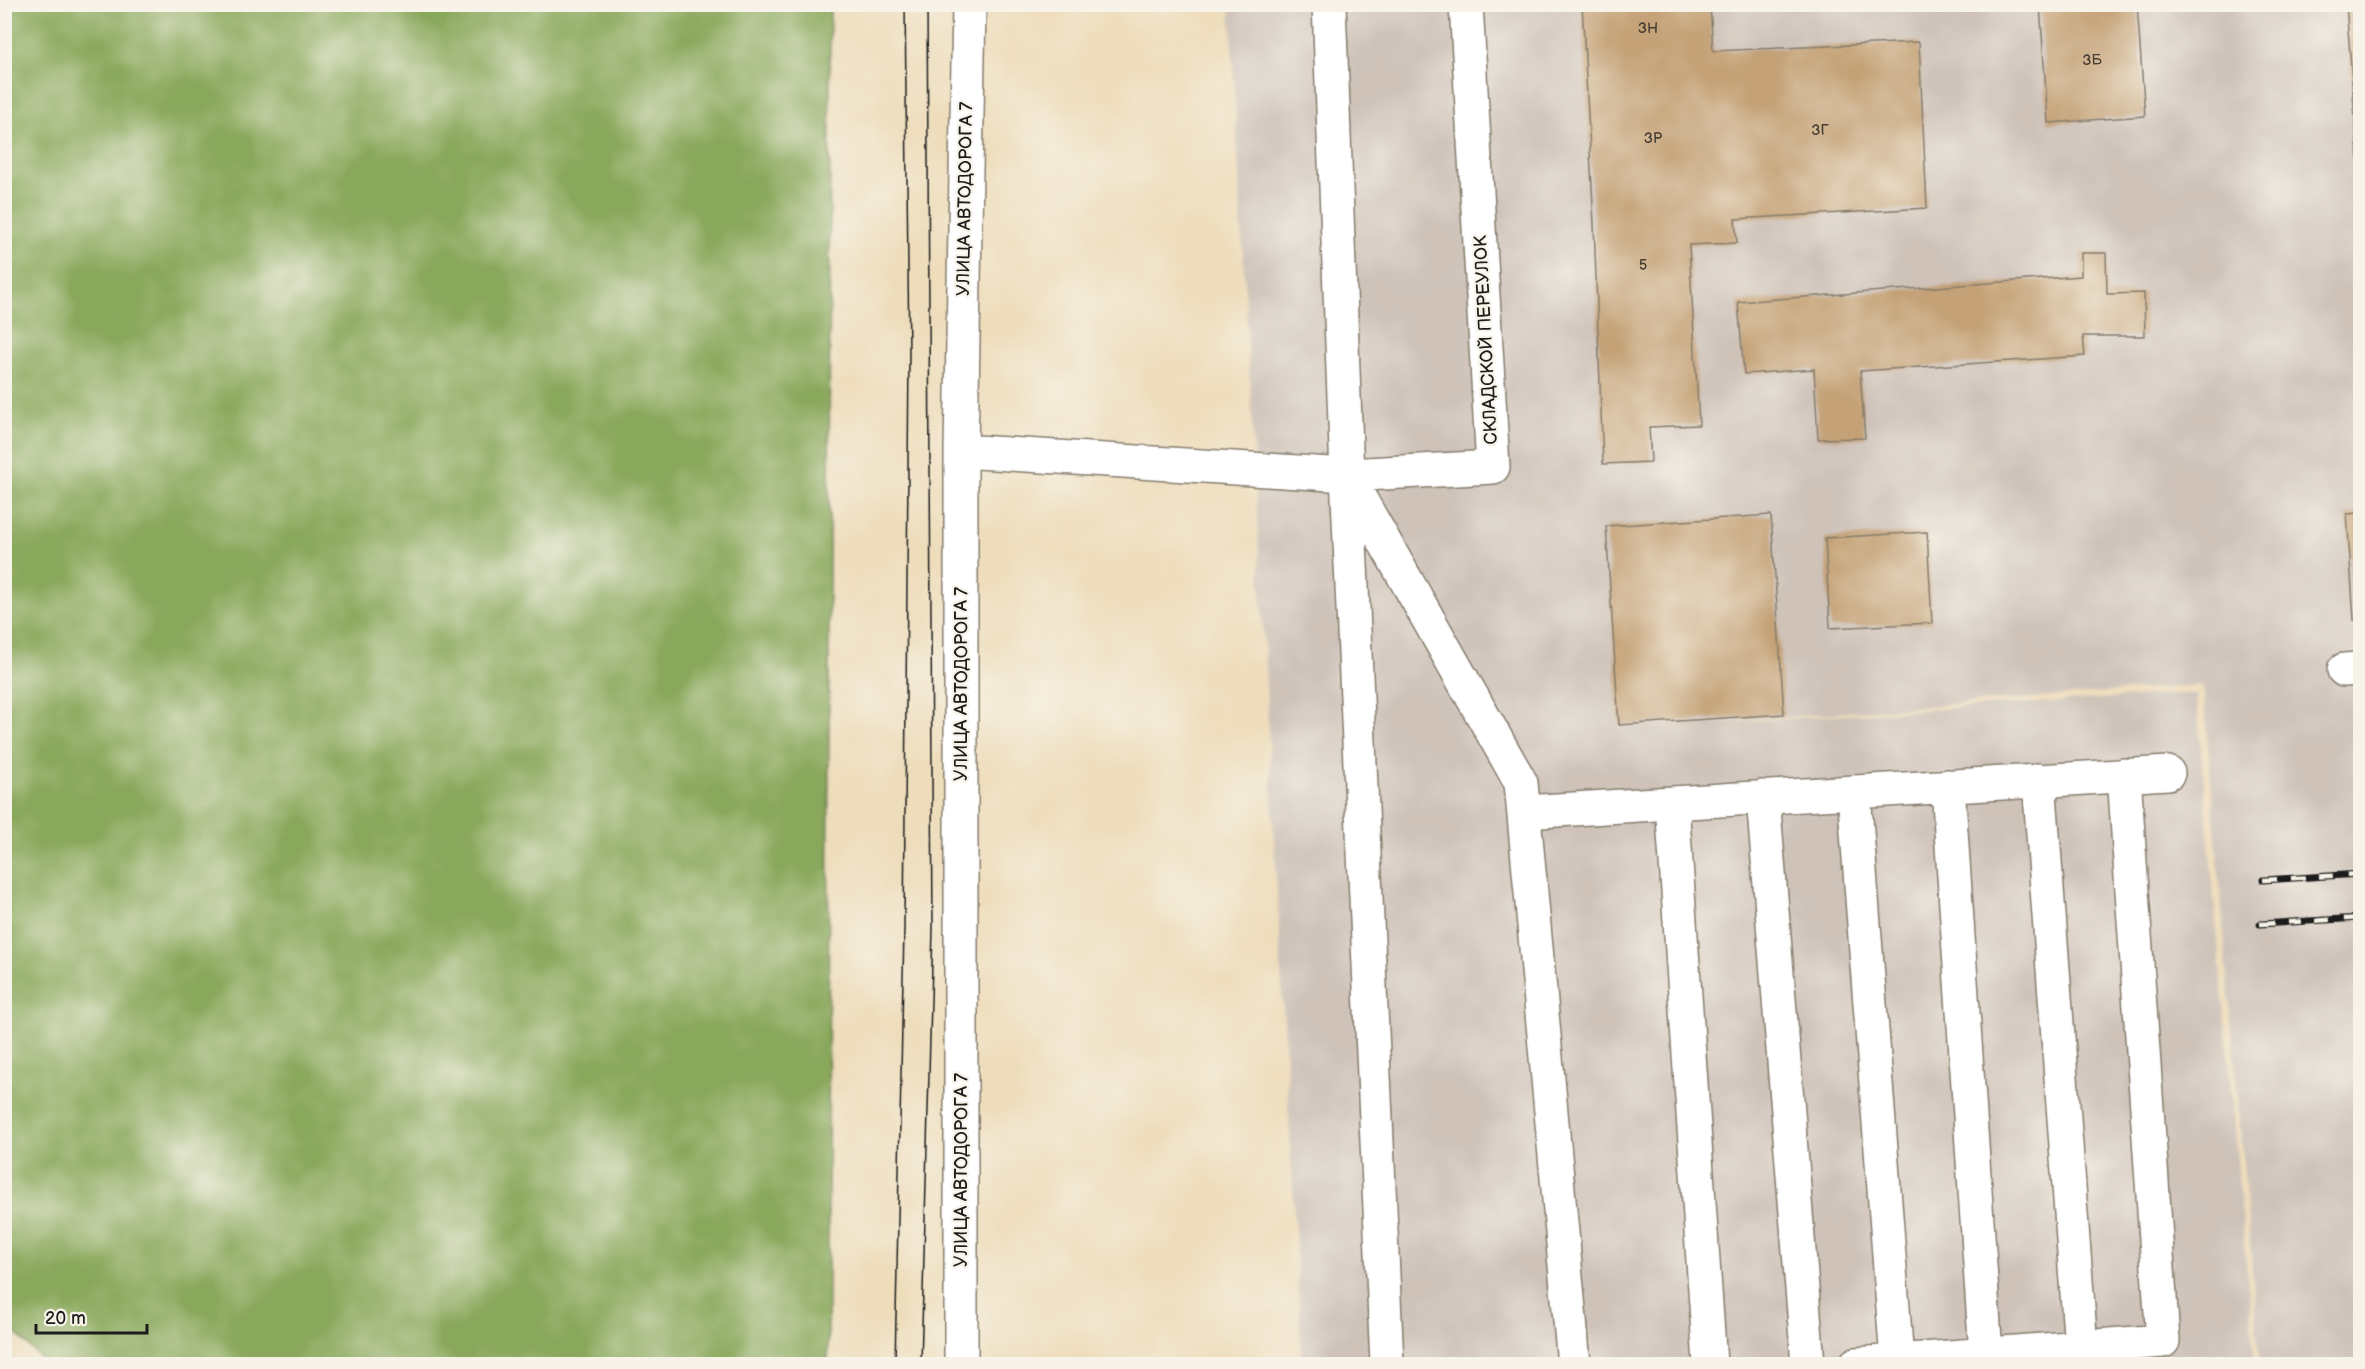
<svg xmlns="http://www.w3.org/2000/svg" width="2365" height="1369" viewBox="0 0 2365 1369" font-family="'Balsamiq Sans',sans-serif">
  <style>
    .industrial { fill: #cec2b9 }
    .forest { fill: #89a85c; stroke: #52623c; stroke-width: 1.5 }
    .building { fill: #c4a176 }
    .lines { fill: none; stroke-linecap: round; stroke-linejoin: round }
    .minor-casing { stroke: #857c6c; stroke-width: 36 }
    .minor { stroke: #fff; stroke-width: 33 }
    .tram { stroke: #1c1c1c; stroke-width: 1.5 }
    .rail-casing { stroke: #1c1c1c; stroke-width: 7 }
    .rail { stroke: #f7f3e8; stroke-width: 4.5; stroke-dasharray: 14; stroke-linecap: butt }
    .labels { text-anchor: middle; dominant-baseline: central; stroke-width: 4.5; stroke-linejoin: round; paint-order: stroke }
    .number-label { font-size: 15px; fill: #463d32 }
    .street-label { font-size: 18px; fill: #1c1c1c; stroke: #f7f3e8 }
  </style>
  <rect width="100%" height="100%" fill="#f7f3e8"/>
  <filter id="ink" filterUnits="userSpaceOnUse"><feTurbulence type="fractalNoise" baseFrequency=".0167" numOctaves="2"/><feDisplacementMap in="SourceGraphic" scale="12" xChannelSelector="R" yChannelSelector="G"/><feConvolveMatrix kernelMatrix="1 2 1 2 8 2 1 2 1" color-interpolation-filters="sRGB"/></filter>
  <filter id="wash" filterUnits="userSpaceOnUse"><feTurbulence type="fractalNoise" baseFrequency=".008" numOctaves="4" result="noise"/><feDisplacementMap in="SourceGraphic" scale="24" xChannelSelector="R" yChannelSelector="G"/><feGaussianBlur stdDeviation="1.35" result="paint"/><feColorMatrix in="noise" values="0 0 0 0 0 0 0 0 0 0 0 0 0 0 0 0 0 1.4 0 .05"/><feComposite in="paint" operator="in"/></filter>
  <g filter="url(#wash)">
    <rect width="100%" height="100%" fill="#edb"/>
    <path class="industrial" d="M1230 5H2360V1364H2260L2203 685 1639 728 2196 693 2255 1364H1302Z"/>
    <path class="forest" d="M5 4 830 5 828 1364H46L5 1322Z"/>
    <g id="blocks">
      <path class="building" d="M1582 4H1710L1713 51 1919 42 1927 208 1735 219 1737 243 1689 245 1699 425 1649 427 1651 462 1603 464 1594 224Z
        M2040 4H2137L2145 116 2048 123Z
        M2346 4H2360V170H2359Z
        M2081 253H2106L2107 294 2144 293 2145 336H2083L2085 356 1860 371 1865 438 1818 439 1814 369 1744 374 1738 302 2081 276Z
        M2360 513V620H2354L2347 514Z
        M1771 515 1784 714 1619 725 1606 526Z
        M1927 532 1932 623 1830 628 1825 538Z"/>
    </g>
  </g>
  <g filter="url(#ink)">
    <use href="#blocks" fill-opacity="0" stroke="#857c6c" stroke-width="1.5"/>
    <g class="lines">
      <g class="minor-casing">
        <path id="minor" d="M1329 4 1347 475 1387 1364
          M961 451 1347 475 1493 467 1466 4
          M1350 481 1521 783 1574 1364
          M2344 670 2360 669
          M2039 780 2081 1348
          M1948 786 1986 1355
          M1854 792 1897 1361
          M1763 797 1808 1364
          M1672 803 1710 1364
          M1524 812 2168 773
          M961 1364V451L969 4
          M1856 1364 2163 1341 2124 775"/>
      </g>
      <use href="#minor" class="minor"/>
      <path class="tram" d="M895 1364 904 929 909 354 905 4
        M921 1364 933 929 927 4"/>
      <g class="rail-casing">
        <path id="rail" d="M2263 880 2360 874
          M2260 924 2360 918"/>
      </g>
      <use href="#rail" class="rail"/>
    </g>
  </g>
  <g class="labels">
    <g class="number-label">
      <text x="1648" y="28">3Н</text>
      <text x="2092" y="60">3Б</text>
      <text x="1820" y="130">3Г</text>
      <text x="1653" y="138">3Р</text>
      <text x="1643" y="265">5</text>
    </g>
    <g class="street-label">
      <text transform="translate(965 199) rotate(-89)">УЛИЦА АВТОДОРОГА 7</text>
      <text transform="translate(1486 340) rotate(-93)">СКЛАДСКОЙ ПЕРЕУЛОК</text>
      <text transform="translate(961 684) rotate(-90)">УЛИЦА АВТОДОРОГА 7</text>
      <text transform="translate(961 1170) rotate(-90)">УЛИЦА АВТОДОРОГА 7</text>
    </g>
  </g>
  <rect width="2365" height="1369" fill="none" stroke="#f7f3e8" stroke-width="24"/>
  <path d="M36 1324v9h111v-9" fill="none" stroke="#1c1c1c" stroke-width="3"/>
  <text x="45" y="1324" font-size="18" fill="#1c1c1c" stroke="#f7f3e8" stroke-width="4.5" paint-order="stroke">20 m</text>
</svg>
